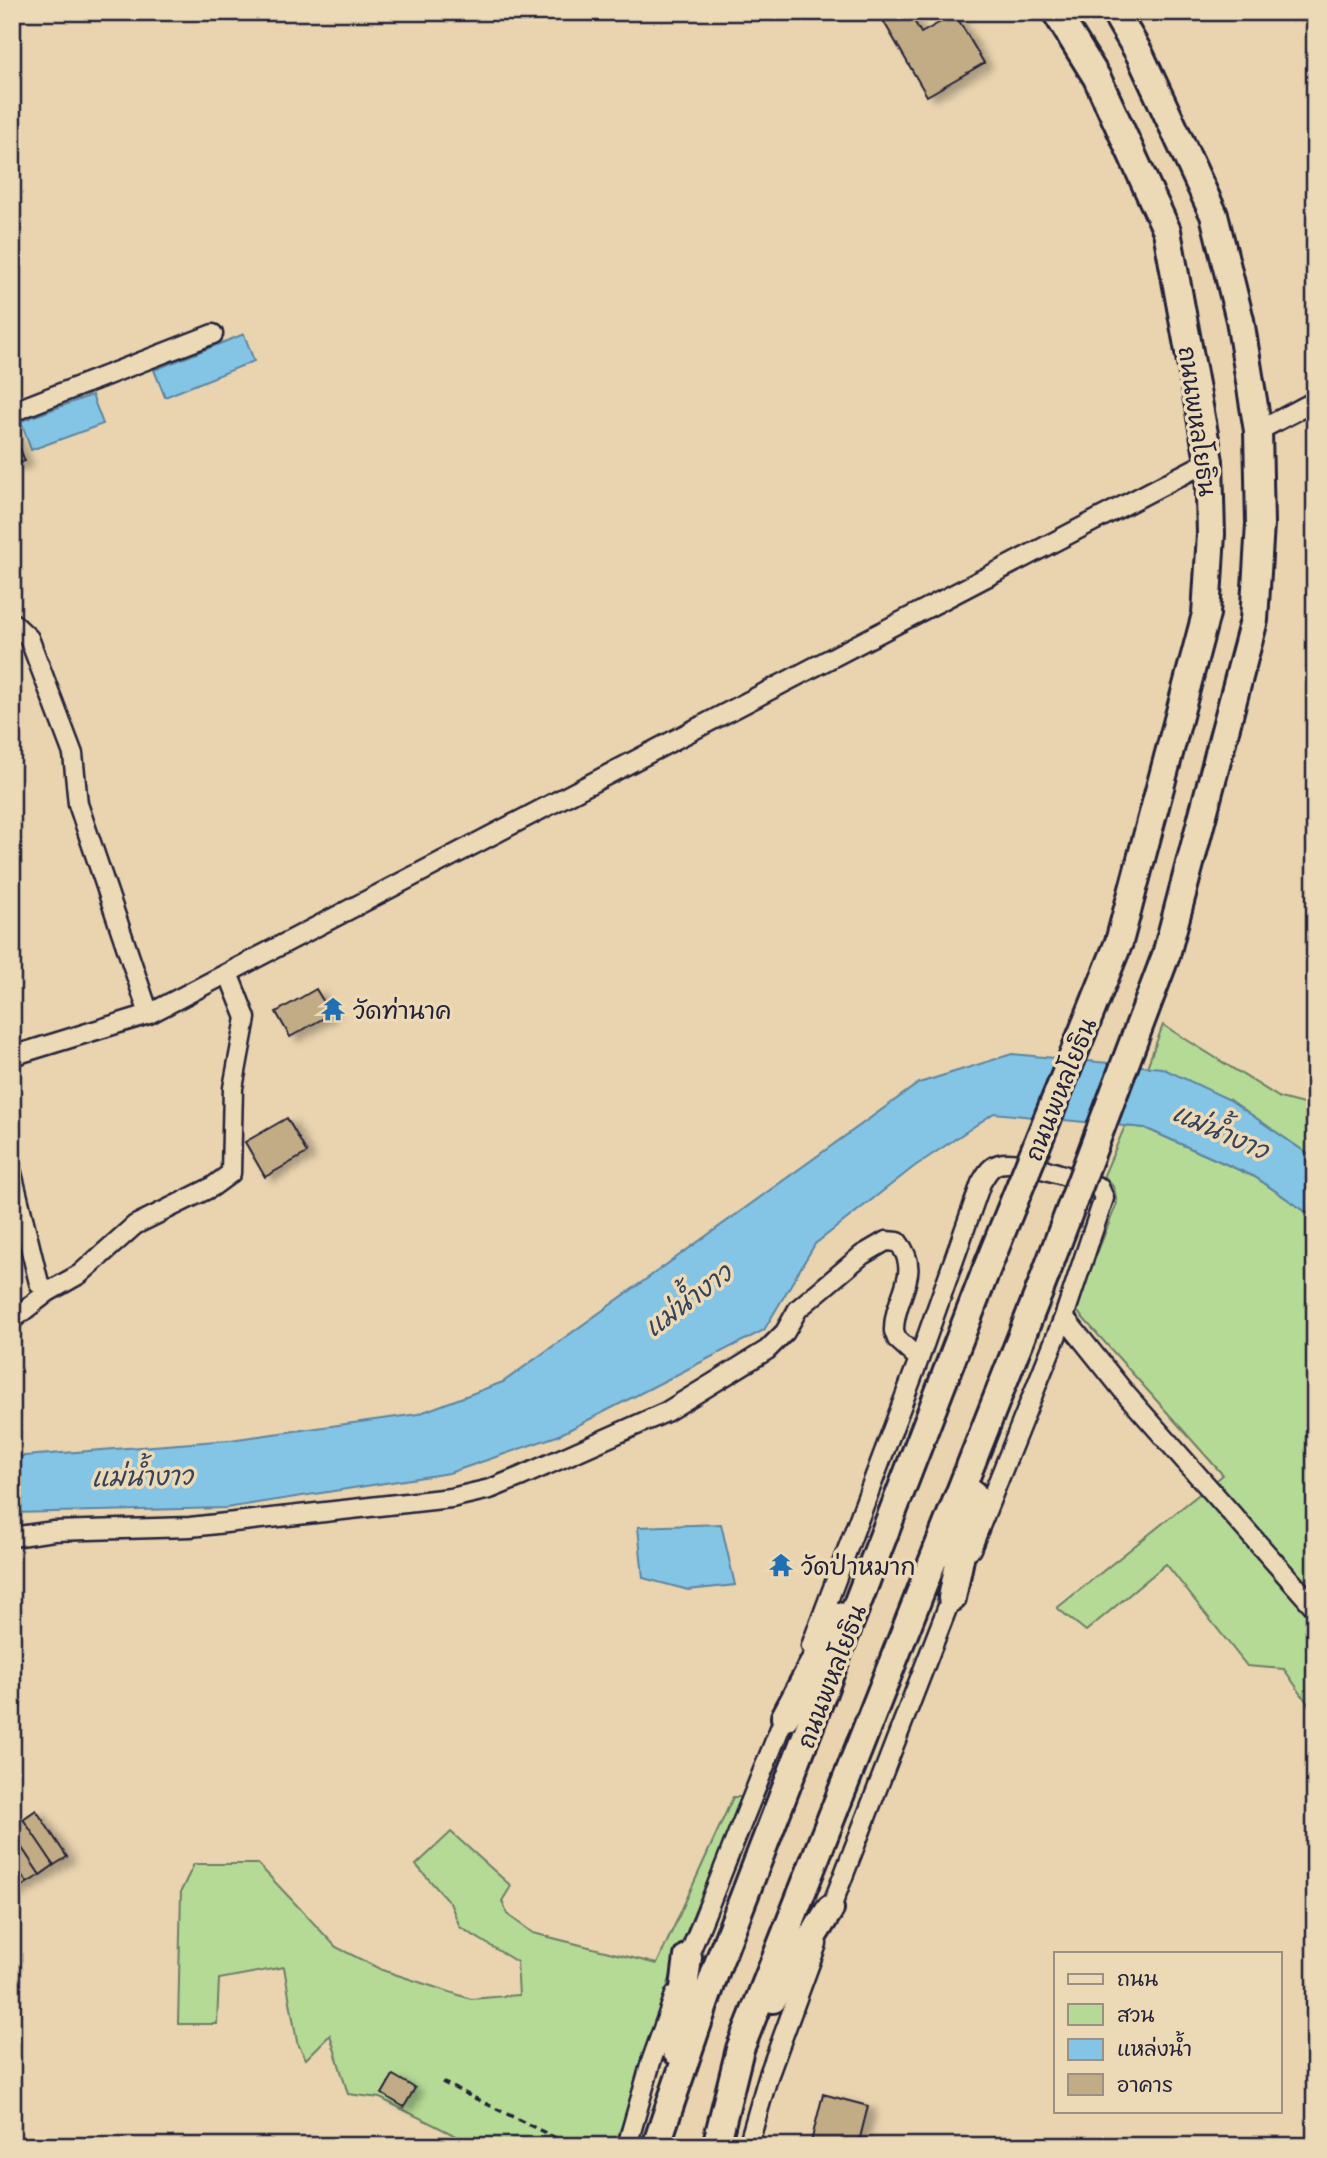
<svg xmlns="http://www.w3.org/2000/svg" width="1327" height="2158" viewBox="0 0 1327 2158" font-family="'Playpen Sans','Playpen Sans Thai',sans-serif">
  <style>
    .green { fill: #b5da95; stroke: #6c7e68; stroke-width: 2 }
    .water { fill: #84c5e5; stroke: #5d84a1; stroke-width: 2 }
    .building { fill: #c2ac85; stroke: #22223b; stroke-width: 2; filter: url(#shadow) }
    .lines { fill: none; stroke-linecap: round; stroke-linejoin: round }
    .minor-casing { stroke: #22223b; stroke-width: 23 }
    .highway-casing { stroke: #22223b; stroke-width: 32 }
    .path { stroke: #22223b; stroke-width: 3.5; stroke-dasharray: 7 5; stroke-linecap: butt }
    .minor { stroke: #ecd9b6; stroke-width: 18 }
    .highway { stroke: #ecd9b6; stroke-width: 26 }
    .highway-bridge-casing { stroke: #22223b; stroke-width: 32; stroke-linecap: butt }
    .highway-bridge { stroke: #ecd9b6; stroke-width: 26 }
    .labels { text-anchor: middle; dominant-baseline: central; stroke-width: 7; stroke-linejoin: round; paint-order: stroke }
    .street-label { font-size: 24px; fill: #22223b; stroke: #ecd9b6 }
    .poi-label { font-size: 24px; fill: #22223b; stroke: #ecd9b6; text-anchor: start }
    .water-label { font-size: 26px; font-style: italic; fill: #36435d; stroke: #ecd9b6 }
  </style>
  <defs>
    <filter id="shadow"><feDropShadow dx="8" dy="4.5" stdDeviation="3.5" flood-color="#0004"/></filter>
  </defs>
  <rect width="100%" height="100%" fill="#e9d4af"/>
  <filter id="ink" filterUnits="userSpaceOnUse"><feTurbulence type="fractalNoise" baseFrequency=".0143" numOctaves="2"/><feDisplacementMap in="SourceGraphic" scale="14" xChannelSelector="R" yChannelSelector="G"/><feConvolveMatrix kernelMatrix="1 2 1 2 8 2 1 2 1" color-interpolation-filters="sRGB"/></filter>
  <g filter="url(#ink)">
    <path class="green" d="M1163 1025 1280 1098 1315 1107V1159L1230 1100 1147 1067Z
      M1125 1126 1145 1128 1255 1177 1315 1218V1714L1284 1669 1247 1666 1166 1564 1086 1631 1057 1608 1223 1475 1075 1309 1117 1203 1114 1188 1104 1175Z
      M733 1797H744L680 1948 615 2146H476L380 2098 348 2094 330 2035 306 2059 297 2042 284 1967 219 1979 217 2024H178L181 1891 194 1864H258L336 1947 382 1970 471 1999 519 1995 517 1962 460 1927 450 1903 416 1865 451 1832 511 1886 502 1901 507 1914 533 1933 657 1964Z"/>
    <path class="water" d="M244 334 254 361 165 397 154 370Z
      M92 395 103 424 31 450 21 421Z
      M1012 1054 1162 1068 1230 1100 1315 1159V1218L1255 1177 1145 1128 994 1113 915 1166 815 1244 764 1330 557 1436 449 1473 226 1508 12 1513V1457L230 1440 418 1414 503 1382 919 1083Z
      M721 1524 735 1585 688 1590 643 1578 638 1527Z"/>
    <path class="building" d="M901 12H909L921 33 955 14 984 63 927 96 884 22Z
      M12 429 25 461 12 466Z
      M316 989 331 1014 290 1037 276 1012Z
      M287 1118 307 1153 265 1177 245 1142Z
      M36 1810 67 1857 54 1865 23 1819Z
      M23 1819 54 1865 40 1875 12 1833V1826Z
      M12 1833 40 1875 27 1883 12 1861Z
      M12 1861 27 1883 12 1893Z
      M393 2075 415 2088 404 2107 382 2094Z
      M823 2094 868 2106 858 2146H810Z"/>
    <g class="lines">
      <g class="minor-casing">
        <path id="minor" d="M12 412 213 334
          M1258 431 1315 401
          M12 622 29 638 73 754 78 804 149 1014
          M12 1056 149 1014 1209 461
          M12 1173 39 1283 48 1292
          M1064 1317 1125 1393 1315 1608
          M12 1320 48 1292 80 1274 135 1225 212 1187 231 1173 233 1088 246 1018 228 973
          M12 1537 54 1531 190 1527 451 1498 490 1489 522 1476 666 1412 767 1350 785 1332 798 1309 862 1255 886 1241 898 1242C924 1274 893 1297 894 1331L897 1339 919 1359
          M811 1646 919 1359 981 1183C986 1175 989 1167 999 1164 1020 1158 1078 1180 1099 1187L1104 1198 1064 1317 971 1549
          M827 1918 955 1588
          M685 1965 788 1708
          M627 2146 651 2062 675 1995
          M748 2146 768 2077 817 1944"/>
      </g>
      <g class="highway-casing">
        <path id="highway" d="M1056 12 1097 78 1167 231 1209 461 1211 534 1206 614 1119 942
          M1115 12 1140 55 1214 215 1240 320 1258 431 1260 524 1254 620 1166 955
          M952 1598 973 1494
          M785 1717 839 1616
          M773 1999 830 1909
          M676 2051 688 1957
          M656 2146 718 1964 985 1273
          M716 2146 740 2049 1039 1292"/>
      </g>
      <path class="path" d="M442 2082 572 2146"/>
      <use href="#minor" class="minor"/>
      <use href="#highway" class="highway"/>
      <g class="highway-bridge-casing">
        <path id="highway-bridge" d="M985 1273 1119 942
          M1039 1292 1166 955"/>
      </g>
      <use href="#highway-bridge" class="highway-bridge"/>
    </g>
  </g>
  <defs>
    <g id="temple-bare" transform="scale(1.89)"><path d="M0-6L5-2H3V0L6.5 2.5H4V6H1.5V3h-3V6H-4V2.5H-6.5L-3 0V-2H-5Z" fill="#1f6fb2" stroke="#ecd9b6" stroke-width="2.5" paint-order="stroke"/></g>
  </defs>
  <g fill-rule="evenodd">
    <use href="#temple-bare" x="333" y="1009"/>
    <use href="#temple-bare" x="781" y="1565"/>
  </g>
  <g class="labels">
    <g class="street-label">
      <text transform="translate(1199 421) rotate(82)">ถนนพหลโยธิน</text>
      <text transform="translate(1059 1089) rotate(-68)">ถนนพหลโยธิน</text>
      <text transform="translate(830 1676) rotate(-69)">ถนนพหลโยธิน</text>
    </g>
    <g class="poi-label">
      <text x="353" y="1009">วัดท่านาค</text>
      <text x="801" y="1565">วัดป่าหมาก</text>
    </g>
    <g class="water-label">
      <text transform="translate(1221 1130) rotate(24)">แม่น้ำงาว</text>
      <text transform="translate(687 1299) rotate(-37)">แม่น้ำงาว</text>
      <text transform="translate(142 1475) rotate(-1)">แม่น้ำงาว</text>
    </g>
  </g>
  <rect width="1327" height="2158" fill="none" stroke="#ecd9b6" stroke-width="42"/>
  <rect x="21" y="21" width="1285" height="2116" fill="none" stroke="#22223b" stroke-width="2.5" filter="url(#ink)"/>
  <rect x="1054" y="1952" width="228" height="161" fill="#ecd9b6" stroke="#9b9085" stroke-width="2"/>
  <rect x="1068" y="1974" width="35" height="10" fill="#ecd9b6" stroke="#9b9085" stroke-width="2"/>
  <text x="1117" y="1986" font-size="21" fill="#22223b">ถนน</text>
  <rect x="1068" y="2004" width="35" height="21" fill="#b5da95" stroke="#9b9085" stroke-width="2"/>
  <text x="1117" y="2022" font-size="21" fill="#22223b">สวน</text>
  <rect x="1068" y="2039" width="35" height="21" fill="#84c5e5" stroke="#9b9085" stroke-width="2"/>
  <text x="1117" y="2056" font-size="21" fill="#22223b">แหล่งน้ำ</text>
  <rect x="1068" y="2074" width="35" height="21" fill="#c2ac85" stroke="#9b9085" stroke-width="2"/>
  <text x="1117" y="2092" font-size="21" fill="#22223b">อาคาร</text>
</svg>
